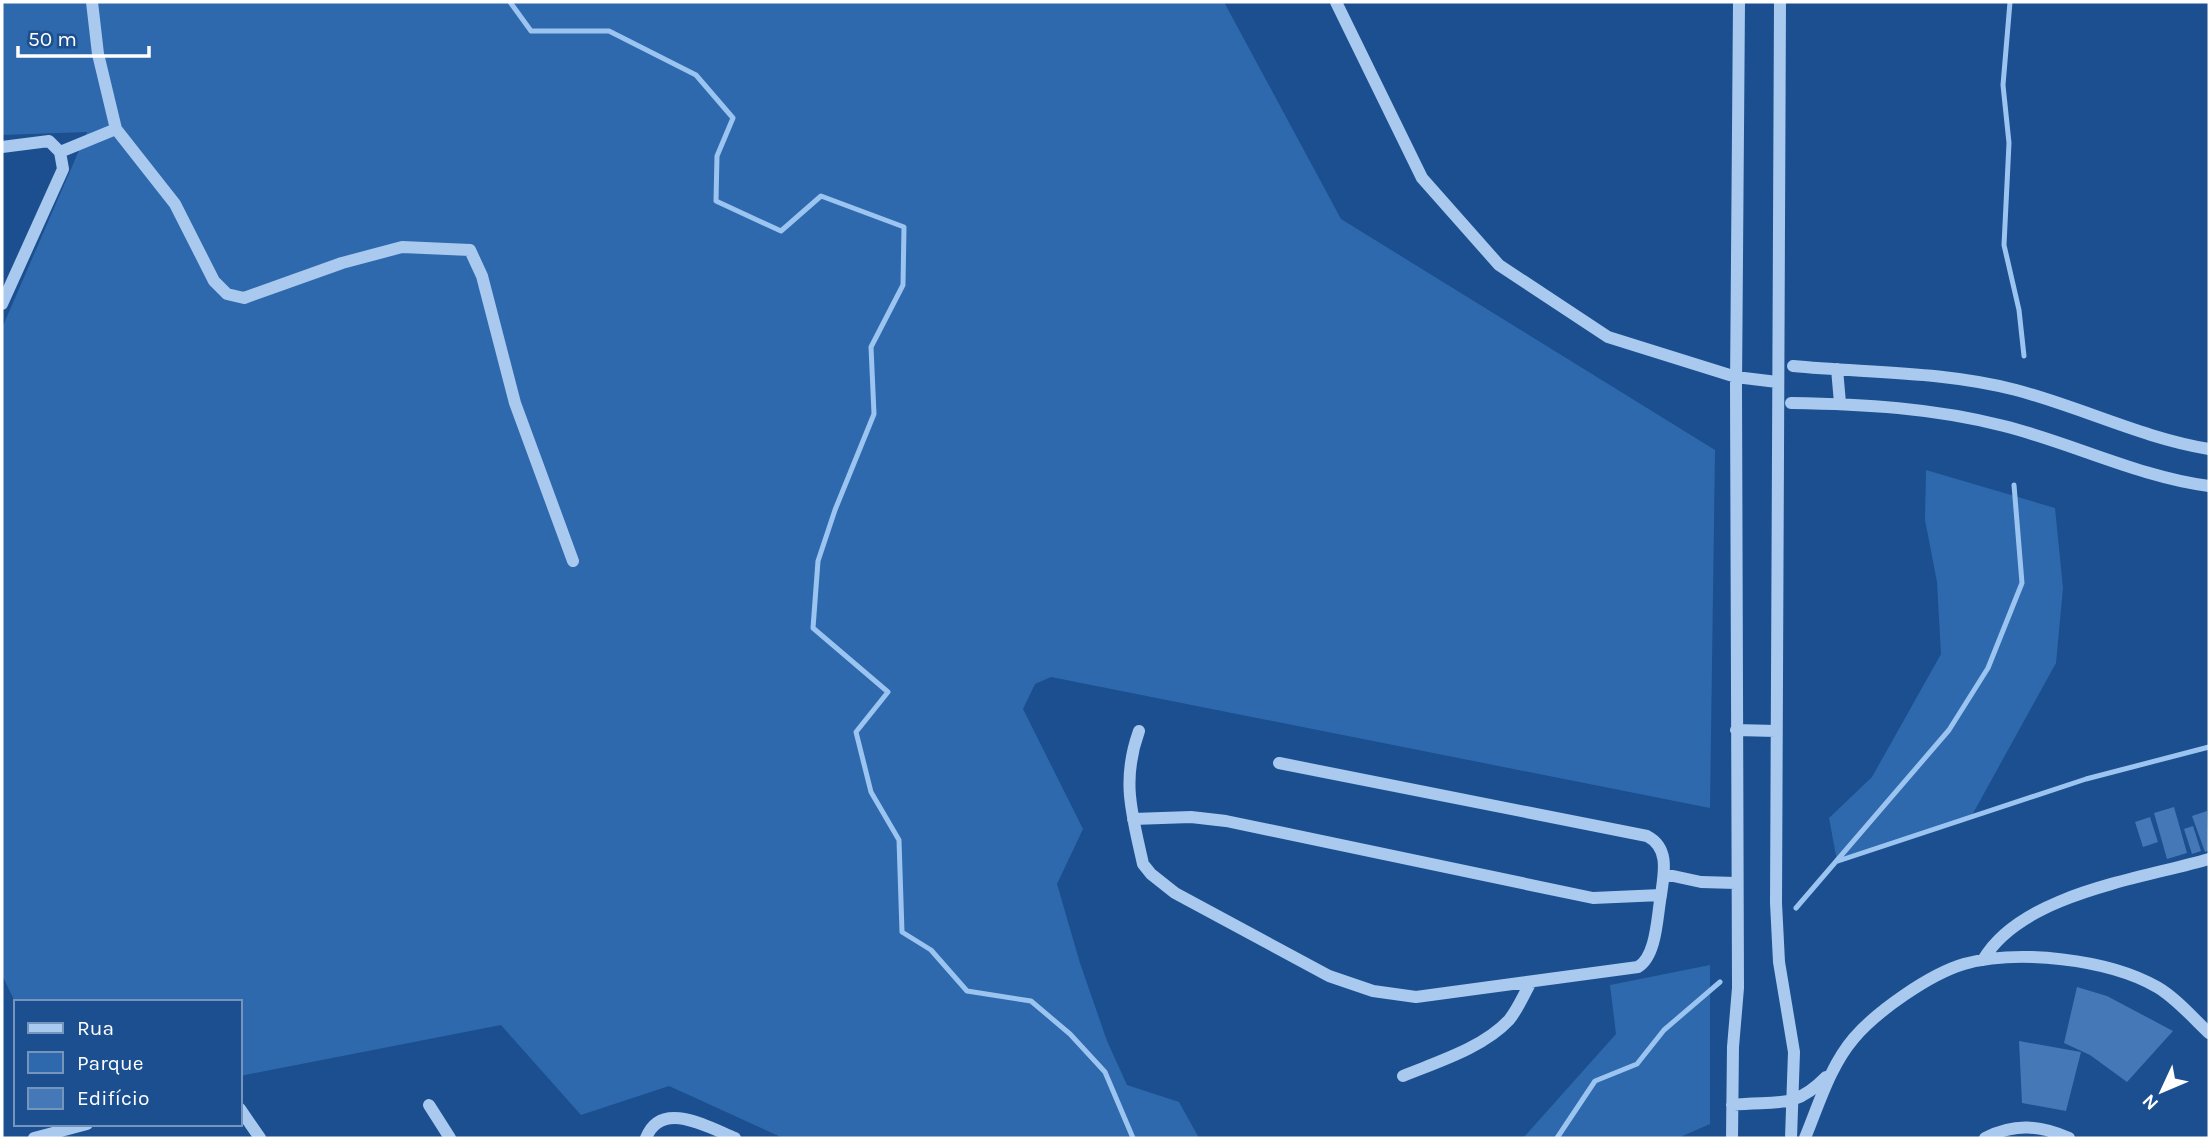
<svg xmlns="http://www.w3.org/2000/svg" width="2211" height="1140" viewBox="0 0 2211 1140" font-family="Karla,sans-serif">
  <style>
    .green { fill: #2e69ad }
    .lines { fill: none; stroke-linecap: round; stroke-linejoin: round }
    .stream { stroke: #9cc4f0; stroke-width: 5 }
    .building { fill: #4478b7 }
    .minor { stroke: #a9c9ee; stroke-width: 12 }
  </style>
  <rect width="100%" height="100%" fill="#1b4f8f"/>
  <path class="green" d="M2 2H1224L1341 219 1715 450 1710 808 1051 677 1035 684 1023 709 1083 829 1057 884 1080 963 1107 1041 1127 1085 1179 1102 1199 1138H783L669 1086 581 1115 501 1025 240 1076V1002L16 1004 2 975V328L87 132 2 135Z
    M1926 470 2055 508 2063 588 2056 663 1971 817 1837 861 1829 818 1872 777 1941 654 1937 582 1925 520Z
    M1710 965V1124L1678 1138H1523L1616 1034 1610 985Z"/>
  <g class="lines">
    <path class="stream" d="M510 2 531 31H609L696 75 733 118 717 156 716 201 781 231 821 196 904 227 903 285 871 347 874 414 835 510 818 561 813 628 888 692 856 732 871 792 899 840 902 932 931 950 967 991 1031 1001 1070 1034 1105 1072 1133 1138
      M2010 2 2003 85 2009 143 2004 245 2019 310 2024 356
      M1838 861 2086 779 2209 747
      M1796 908 1949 730 1988 668 2022 583 2014 485
      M1557 1138 1595 1081 1637 1064 1664 1030 1720 982"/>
  </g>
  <path class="building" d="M2174 807 2187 853 2167 859 2154 813Z
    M2207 811 2209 850 2205 852 2192 816Z
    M2150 817 2158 842 2143 847 2135 822Z
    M2193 826 2201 851 2192 854 2184 829Z
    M2077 987 2107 996 2173 1031 2127 1082 2090 1055 2064 1043Z
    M2019 1041 2081 1052 2066 1111 2022 1103Z"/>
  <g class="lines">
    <path class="minor" d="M92 2 98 54 116 129 175 204 214 281 227 294 244 298 342 263 402 247 470 250 482 276 515 403 573 561
      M1336 2 1422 178 1499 265 1608 337 1736 377 1777 382
      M1780 2 1776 903 1779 962 1794 1052 1791 1138
      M2 147 49 141 60 152 63 169 2 304
      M60 152 116 129
      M1793 366C1867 373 1943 371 2016 390 2081 407 2142 438 2209 449
      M1837 369 1840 403
      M1791 403C1863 404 1934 408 2004 426 2072 443 2139 477 2209 486
      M1736 730 1776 731
      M1139 731C1121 781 1132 814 1143 864L1151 874 1175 893 1329 976 1373 991 1416 997 1638 967C1657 956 1657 915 1661 895
      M1133 819 1191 817 1226 821 1593 898 1661 895C1664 873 1670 848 1647 836L1279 763
      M1664 874 1701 882 1736 883
      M1983 960C2021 894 2140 879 2209 859
      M1403 1076C1437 1062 1483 1048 1509 1020 1518 1009 1524 994 1531 982
      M429 1105 450 1138
      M1732 1105C1775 1100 1793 1111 1826 1077
      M240 1109 260 1138
      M34 1138 87 1124
      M646 1138C661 1099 708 1127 735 1138
      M1732 1138 1733 1047 1738 988 1736 387 1739 2
      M1805 1138C1819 1104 1830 1066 1854 1038 1877 1011 1930 974 1964 964 2018 949 2108 959 2157 987 2176 998 2193 1018 2209 1033
      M1985 1138C2014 1123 2040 1125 2069 1138"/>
  </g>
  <rect width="2211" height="1140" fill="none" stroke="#ffffff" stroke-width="7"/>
  <rect x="14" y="1000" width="228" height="126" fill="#1b4f8f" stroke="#7695bc" stroke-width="2"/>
  <rect x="28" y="1023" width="35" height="10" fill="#a9c9ee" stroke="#7695bc" stroke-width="2"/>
  <text x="77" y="1035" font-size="21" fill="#ffffff">Rua</text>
  <rect x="28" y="1052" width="35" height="21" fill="#2e69ad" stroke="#7695bc" stroke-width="2"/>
  <text x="77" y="1070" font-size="21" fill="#ffffff">Parque</text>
  <rect x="28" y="1088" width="35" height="21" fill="#4478b7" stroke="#7695bc" stroke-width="2"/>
  <text x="77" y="1105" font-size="21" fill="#ffffff">Edifício</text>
  <g transform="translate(2162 1091) rotate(226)" stroke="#1b4f8f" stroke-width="5" paint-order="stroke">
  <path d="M0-5L12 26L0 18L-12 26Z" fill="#ffffff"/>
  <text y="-10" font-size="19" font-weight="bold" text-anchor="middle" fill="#ffffff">N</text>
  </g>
  <path d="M18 46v10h131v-10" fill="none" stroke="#ffffff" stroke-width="3.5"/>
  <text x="28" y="46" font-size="21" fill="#ffffff" stroke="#1b4f8f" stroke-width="5" paint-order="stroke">50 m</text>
</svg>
